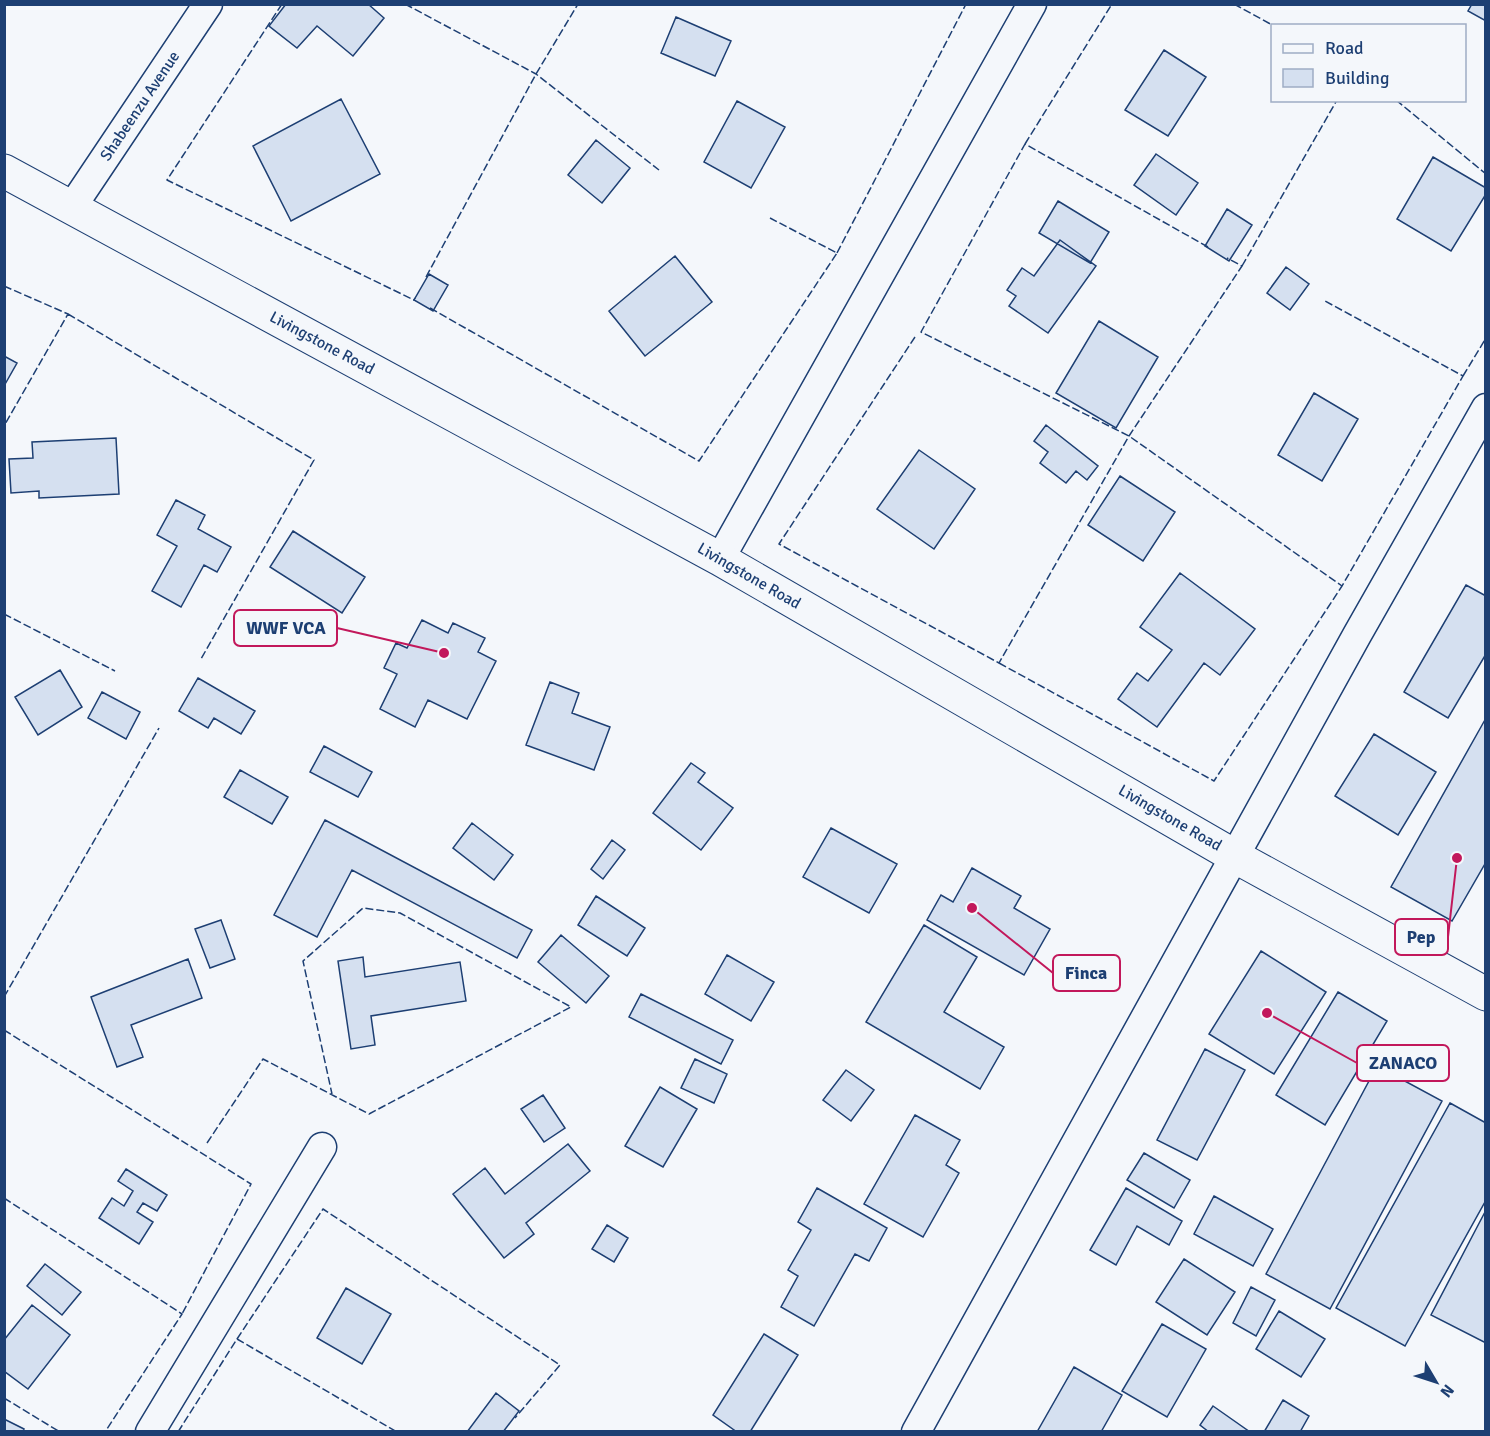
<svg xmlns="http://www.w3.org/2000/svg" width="1490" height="1436" viewBox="0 0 1490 1436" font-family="Signika,sans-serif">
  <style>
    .building { fill: #d5e0f0; stroke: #1d3f73; stroke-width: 1.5 }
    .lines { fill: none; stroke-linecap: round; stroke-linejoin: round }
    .street-casing { stroke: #1d3f73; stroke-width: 31 }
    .highway-casing { stroke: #1d3f73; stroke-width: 35 }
    .street { stroke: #f4f7fb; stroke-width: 28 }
    .highway { stroke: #f4f7fb; stroke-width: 33 }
    .fence { stroke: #1d3f73; stroke-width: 1.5; stroke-dasharray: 8 3; stroke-linecap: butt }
    .labels { text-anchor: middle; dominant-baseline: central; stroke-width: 4.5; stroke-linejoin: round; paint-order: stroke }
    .street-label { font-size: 16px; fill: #1d3f73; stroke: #f4f7fb }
    .leader { fill: none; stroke: #c2185b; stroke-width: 2 }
    .callout-dot { fill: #c2185b; stroke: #f4f7fb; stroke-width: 2 }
    .callout { fill: #f4f7fb; stroke: #c2185b; stroke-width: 2 }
    .callout-label { font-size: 18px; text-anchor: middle; font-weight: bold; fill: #1d3f73 }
  </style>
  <rect width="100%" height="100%" fill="#f4f7fb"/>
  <path class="building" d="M286 4H368L384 18 353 56 317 26 297 48 269 26Z
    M1472 4H1486V21L1468 11Z
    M676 17 731 41 715 76 661 53Z
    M1164 50 1206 77 1168 136 1125 110Z
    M341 99 380 174 291 221 253 146Z
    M737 101 785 127 751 188 704 162Z
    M596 140 630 168 602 203 568 175Z
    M1156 154 1198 183 1176 215 1134 185Z
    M1433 157 1486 188V194L1451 251 1397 219Z
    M1058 201 1109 232 1090 263 1039 233Z
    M1227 209 1252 225 1229 261 1205 246Z
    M1060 240 1096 266 1048 333 1009 306 1016 296 1007 290 1022 268 1034 276Z
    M675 256 712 302 645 356 609 311Z
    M1286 267 1309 284 1290 310 1267 293Z
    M429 274 448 285 433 311 414 300Z
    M1099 321 1158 357 1116 428 1056 393Z
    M4 356 17 363 4 386Z
    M1314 393 1358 419 1322 481 1278 455Z
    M1046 425 1098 466 1087 480 1076 471 1066 483 1040 463 1048 452 1034 441Z
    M116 438 119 494 39 498V491L11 493 9 459 33 458 32 442Z
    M919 450 975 489 934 549 877 509Z
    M1120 476 1175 512 1143 561 1088 525Z
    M176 500 205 515 198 529 231 547 217 572 204 565 181 607 152 591 177 546 157 535Z
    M293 531 365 577 342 613 270 567Z
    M1180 573 1255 629 1220 675 1204 663 1157 727 1118 699 1137 673 1148 681 1172 650 1140 627Z
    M1466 585 1486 596V654L1448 718 1404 692Z
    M422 620 448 633 453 623 485 638 478 652 496 661 467 719 428 700 415 727 380 709 397 674 384 668 396 643 407 648Z
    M60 670 82 707 38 735 15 697Z
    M198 678 255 711 241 734 214 718 208 728 179 711Z
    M550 682 579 693 572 713 610 727 594 770 526 745Z
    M102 692 140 712 126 739 88 718Z
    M1486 718V862L1452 921 1391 887Z
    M1374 734 1436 772 1398 835 1335 796Z
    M324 746 372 772 358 797 310 772Z
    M691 763 705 773 698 782 733 808 701 850 653 813Z
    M240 770 288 797 272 824 224 797Z
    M325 820 532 930 517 958 352 870 317 937 274 915Z
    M472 823 513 855 494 880 453 848Z
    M831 828 897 864 869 913 803 877Z
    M612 840 625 850 603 879 591 869Z
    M972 868 1021 896 1014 908 1050 929 1024 975 927 920 941 895 953 902Z
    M596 896 645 928 627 956 578 925Z
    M221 920 235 959 210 968 195 929Z
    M924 925 977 957 944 1012 1004 1047 980 1089 866 1022Z
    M561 935 609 976 586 1003 538 962Z
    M1261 951 1326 992 1274 1074 1209 1034Z
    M727 955 774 982 751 1021 705 994Z
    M363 957 365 977 460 962 466 1001 371 1016 375 1045 351 1049 338 961Z
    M188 959 202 998 131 1025 143 1057 117 1067 91 997Z
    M1338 992 1387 1021 1325 1125 1276 1095Z
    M641 994 733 1040 721 1064 629 1017Z
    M1205 1049 1245 1070 1197 1160 1157 1140Z
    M695 1059 727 1074 714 1103 681 1088Z
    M1377 1066 1442 1101 1330 1309 1266 1274Z
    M846 1070 874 1090 851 1121 823 1100Z
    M660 1087 697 1109 663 1167 625 1146Z
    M543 1095 565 1128 544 1142 521 1109Z
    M1450 1103 1486 1123V1200L1405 1346 1336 1308Z
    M915 1115 960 1140 946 1165 959 1173 923 1237 864 1204Z
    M568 1144 590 1171 526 1223 534 1234 504 1258 453 1194 485 1168 505 1194Z
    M1144 1153 1190 1180 1174 1208 1127 1180Z
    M126 1169 167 1195 157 1211 143 1203 137 1212 153 1222 139 1244 99 1218 112 1198 124 1206 133 1191 118 1181Z
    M817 1188 887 1228 869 1261 855 1254 814 1326 781 1307 798 1276 788 1270 811 1230 798 1222Z
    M1126 1188 1182 1221 1169 1245 1137 1226 1116 1265 1090 1250Z
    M1214 1196 1273 1229 1253 1266 1194 1234Z
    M1486 1210V1343L1431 1315Z
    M607 1225 628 1238 614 1262 592 1249Z
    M1184 1259 1235 1292 1207 1335 1156 1302Z
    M45 1264 81 1292 62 1315 27 1286Z
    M1251 1287 1275 1300 1256 1336 1233 1323Z
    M346 1288 391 1314 362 1364 317 1338Z
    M32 1305 70 1335 28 1389 4 1371V1340Z
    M1279 1311 1325 1339 1301 1377 1256 1349Z
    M1162 1324 1206 1349 1167 1417 1122 1391Z
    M764 1334 798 1355 750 1432H737L713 1415Z
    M1074 1367 1122 1395 1101 1432H1037Z
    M496 1393 519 1411 503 1432H467Z
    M1283 1400 1309 1416 1300 1432H1264Z
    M1213 1406 1250 1432H1209L1200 1425Z
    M4 1419 24 1429 23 1432H4Z"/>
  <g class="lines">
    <g class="street-casing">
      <path id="street" d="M72 207 208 4
        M720 559 1032 4
        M150 1432 322 1147
        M916 1432 1357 635 1486 408"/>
    </g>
    <g class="highway-casing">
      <path id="highway" d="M4 171 720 559 1236 857 1486 994"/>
    </g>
    <use href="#street" class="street"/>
    <use href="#highway" class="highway"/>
    <path class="fence" d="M282 4 167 180 414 300 415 298
      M405 4 536 74 659 170
      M1234 4 1274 26
      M1396 100 1486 174
      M1025 144 1112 4
      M1208 247 1025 144 921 332 1129 436 1342 586 1463 376 1325 301
      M837 253 966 4
      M1242 266 1337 100
      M426 277 536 74 578 4
      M4 286 68 314 4 426
      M430 308 699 461 837 253 770 218
      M68 314 314 460 201 659
      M915 337 779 544 999 663 1129 436 1242 266 1227 258
      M1463 376 1486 338
      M4 614 115 671
      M999 663 1214 781 1342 586
      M4 997 159 728
      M4 1030 251 1184 182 1314
      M207 1143 263 1059 369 1114 571 1007 400 913 363 908 303 961 332 1094
      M4 1198 182 1314 105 1432
      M237 1339 323 1209 560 1365 515 1418
      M4 1398 60 1432
      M178 1432 237 1339 397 1432"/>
  </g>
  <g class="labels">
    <g class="street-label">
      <text transform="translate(140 106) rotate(-56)">Shabeenzu Avenue</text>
      <text transform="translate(322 343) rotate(28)">Livingstone Road</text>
      <text transform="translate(749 576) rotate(30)">Livingstone Road</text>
      <text transform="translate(1170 818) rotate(30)">Livingstone Road</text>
    </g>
  </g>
  <path class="leader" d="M444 653L337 628M1457 858L1448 937M972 908L1053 973M1267 1013L1357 1063"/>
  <g class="callout-dot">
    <circle cx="444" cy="653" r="6"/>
    <circle cx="1457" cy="858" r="6"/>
    <circle cx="972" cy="908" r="6"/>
    <circle cx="1267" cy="1013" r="6"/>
  </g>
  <g class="callout">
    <rect x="234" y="610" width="103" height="36" rx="6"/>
    <rect x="1395" y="919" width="53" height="36" rx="6"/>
    <rect x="1053" y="955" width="67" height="36" rx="6"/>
    <rect x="1357" y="1045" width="92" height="36" rx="6"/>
  </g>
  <g class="callout-label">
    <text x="286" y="634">WWF VCA</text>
    <text x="1421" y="943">Pep</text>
    <text x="1086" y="979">Finca</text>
    <text x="1403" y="1069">ZANACO</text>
  </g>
  <rect width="1490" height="1436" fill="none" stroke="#1d3f73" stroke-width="12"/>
  <rect x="1271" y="24" width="195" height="78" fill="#f4f7fb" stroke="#9eadc5" stroke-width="1.5"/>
  <rect x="1283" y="44" width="30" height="9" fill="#f4f7fb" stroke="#9eadc5" stroke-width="1.5"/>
  <text x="1325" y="54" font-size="18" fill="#1d3f73">Road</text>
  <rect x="1283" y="69" width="30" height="18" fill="#d5e0f0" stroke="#9eadc5" stroke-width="1.5"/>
  <text x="1325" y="84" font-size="18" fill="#1d3f73">Building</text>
  <g transform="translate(1436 1382) rotate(129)" stroke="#f4f7fb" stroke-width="4.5" paint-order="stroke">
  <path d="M0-4.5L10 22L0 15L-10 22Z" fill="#1d3f73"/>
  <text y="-9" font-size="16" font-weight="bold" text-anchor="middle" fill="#1d3f73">N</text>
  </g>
</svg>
